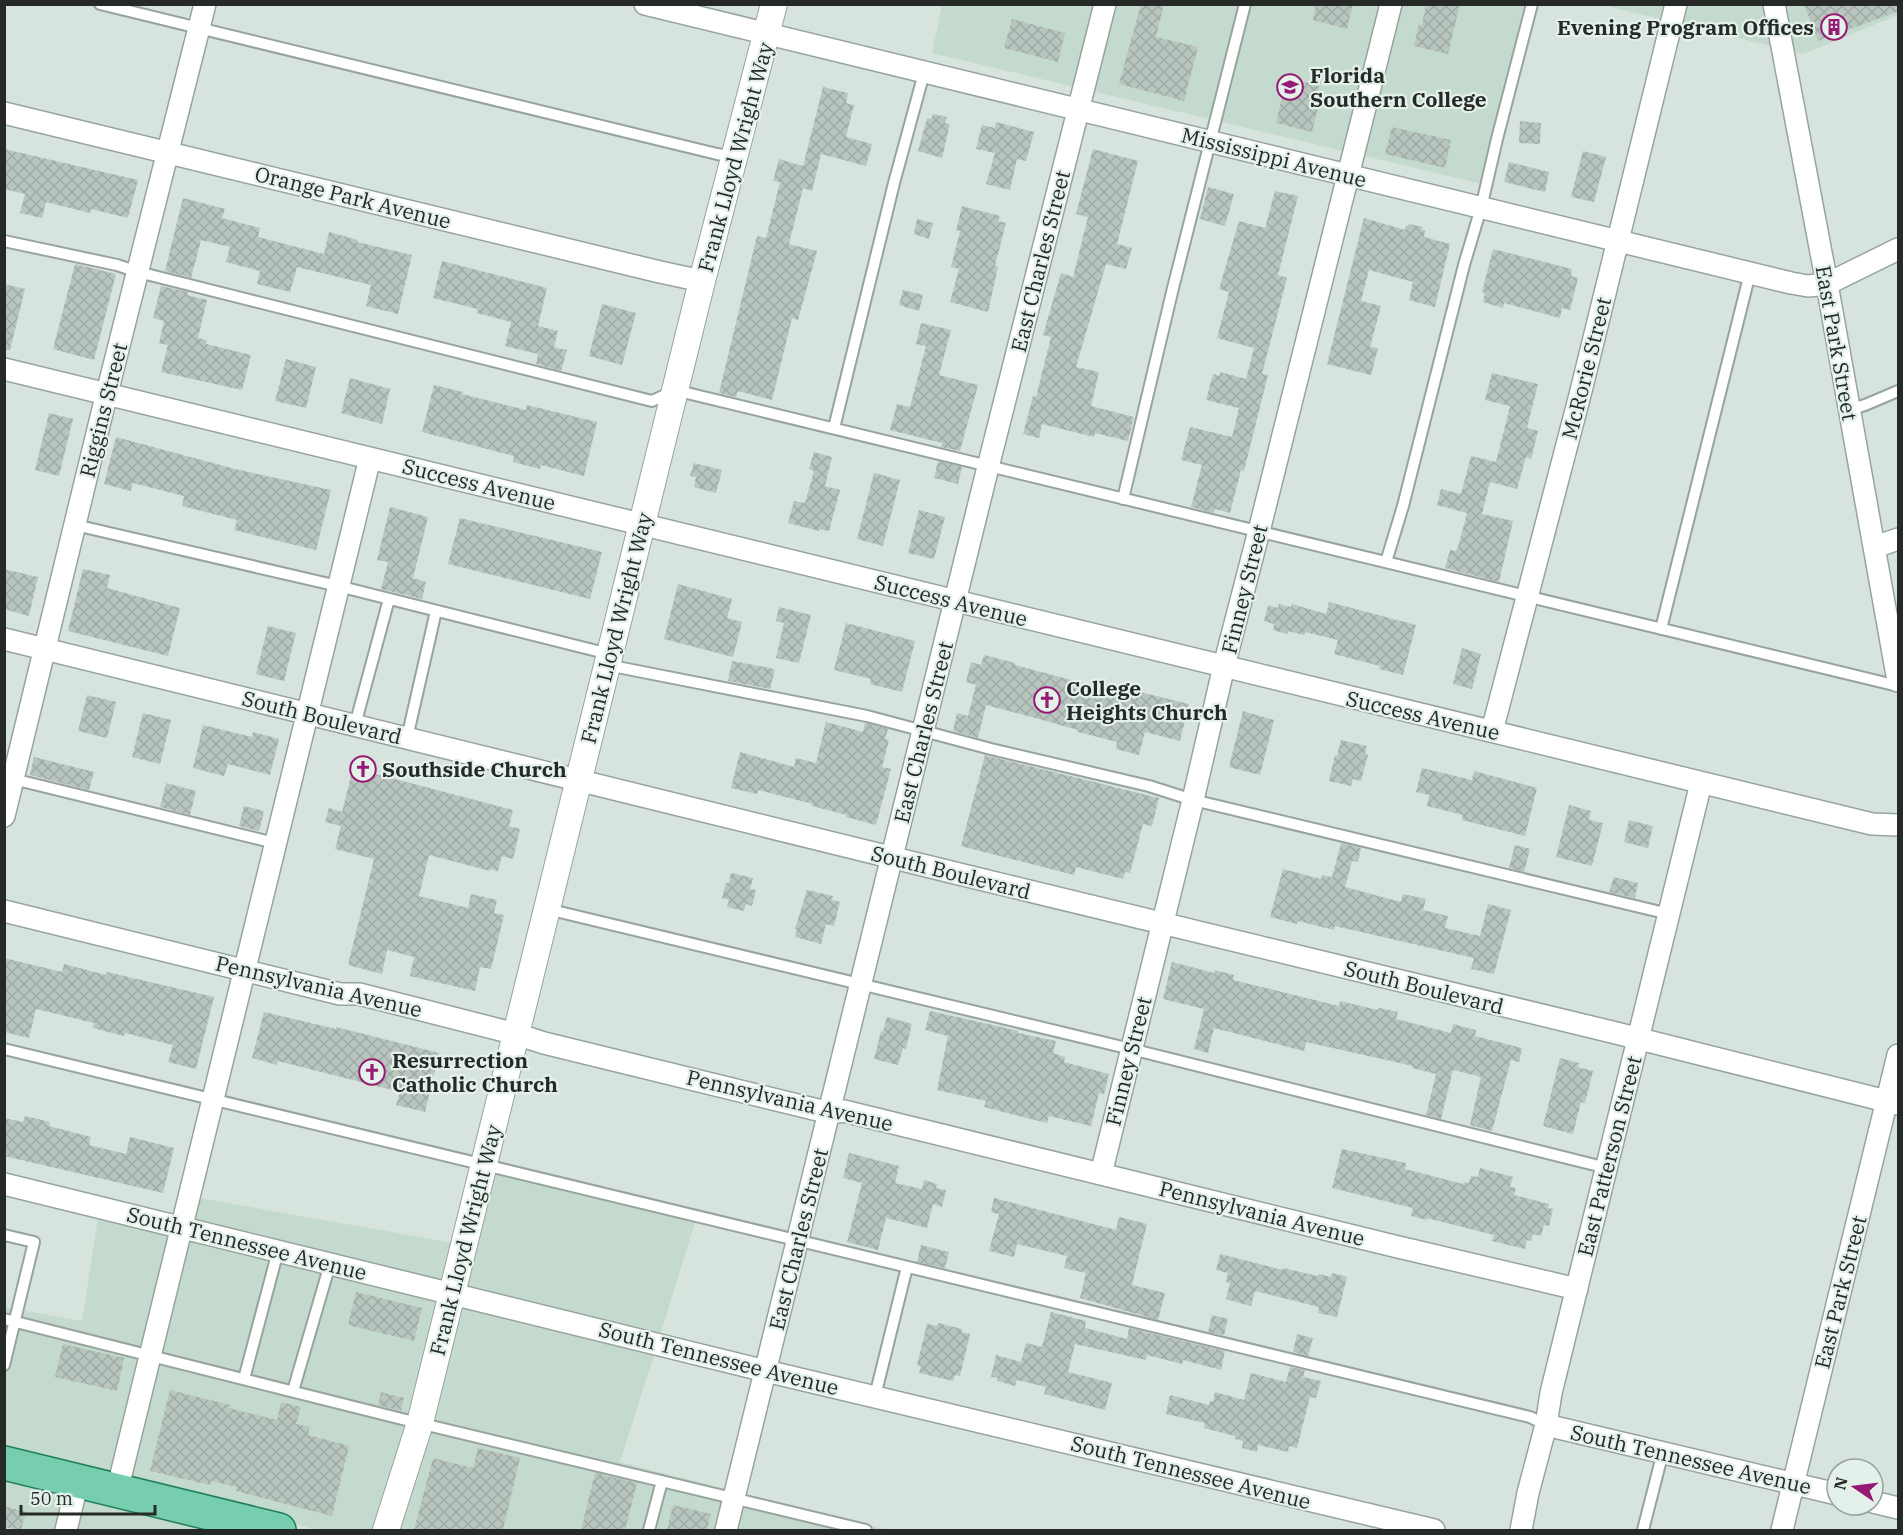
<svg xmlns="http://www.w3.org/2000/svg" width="1903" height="1535" viewBox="0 0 1903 1535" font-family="'IBM Plex Serif',serif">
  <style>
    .built { fill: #c5dace }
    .building { fill: url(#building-cross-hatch) }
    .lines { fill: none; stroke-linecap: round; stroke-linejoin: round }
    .service-casing { stroke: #97a49d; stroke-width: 14 }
    .minor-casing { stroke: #97a49d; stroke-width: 24 }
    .tertiary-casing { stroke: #97a49d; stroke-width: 28 }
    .primary-casing { stroke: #1f7f5c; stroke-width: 36 }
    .service { stroke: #fff; stroke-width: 10 }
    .minor { stroke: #fff; stroke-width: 21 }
    .tertiary { stroke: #fff; stroke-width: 26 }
    .primary { stroke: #77ceaf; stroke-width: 33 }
    .labels { text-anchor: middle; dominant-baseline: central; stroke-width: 4.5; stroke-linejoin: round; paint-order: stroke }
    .poi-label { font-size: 21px; font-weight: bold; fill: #252a27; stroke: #e4f1ea; text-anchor: start }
    .street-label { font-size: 21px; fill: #252a27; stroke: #e4f1ea }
  </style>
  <defs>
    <pattern id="building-cross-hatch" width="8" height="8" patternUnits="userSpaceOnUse" patternTransform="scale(1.5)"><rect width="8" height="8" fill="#b9c6bf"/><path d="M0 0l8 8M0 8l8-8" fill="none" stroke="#9faaa4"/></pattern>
  </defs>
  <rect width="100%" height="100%" fill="#d7e4dd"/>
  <path class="built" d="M1898 4V15L1803 54 1603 5Z
    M942 5H1524L1482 184 932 53Z
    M493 1171 698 1213 660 1335 464 1287Z
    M199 1198 454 1243 444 1282 193 1221Z
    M98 1218 168 1235 109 1480 5 1454V1307L82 1321Z
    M188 1240 439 1300 410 1420 376 1530H318L129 1484Z
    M460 1304 655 1352 620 1462 726 1489 716 1530H397Z
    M5 1473 66 1488 55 1530H5Z
    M86 1493 240 1530H76Z
    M746 1494 887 1530H737Z"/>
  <path class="building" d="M1141 4H1164L1156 37 1198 47 1184 101 1119 84Z
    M1316 4H1353L1347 29 1313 20Z
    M1426 4H1460L1448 54 1414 46 1419 24 1422 25Z
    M1804 4H1899V11L1818 41Z
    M1012 19 1065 33 1058 62 1004 48Z
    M1286 81 1301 85V81L1319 86 1314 107 1318 108 1312 132 1276 123Z
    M823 87 848 93 846 103 854 105 846 137 872 144 866 166 821 154 812 191 803 188 789 244 817 251 798 320 792 318 772 400 738 391 736 397 719 393 757 236 766 238 780 182 773 181 779 159 803 166Z
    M933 114 947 117 945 123 950 124 942 158 918 151 927 118 931 119Z
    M1520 121 1541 123 1540 144 1519 143Z
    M996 122 1034 132 1026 161 1017 159 1010 190 986 184 995 153 976 149 982 125 995 128Z
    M1392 127 1451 140 1445 168 1385 154Z
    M4 149 138 180 128 218 91 209 90 213 46 202 42 218 20 213 25 194 4 189Z
    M1093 149 1138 161 1117 244 1132 248 1126 269 1106 264 1076 367 1099 372 1091 406 1134 417 1128 441 1095 433 1094 437 1042 424 1039 438 1023 434 1033 396 1036 397 1051 337 1043 335 1061 273 1073 277 1088 217 1076 214Z
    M1583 151 1606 157 1594 202 1571 197Z
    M1509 162 1549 172 1545 192 1504 182Z
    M1208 187 1234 194 1225 226 1200 219Z
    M1275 191 1298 196 1278 275 1287 278 1262 374 1268 375 1244 471 1241 470 1230 513 1215 509 1214 513 1191 507 1202 465 1181 460 1190 427 1232 437 1239 408 1206 400 1213 374 1219 376 1220 372 1246 379 1254 348 1217 338 1229 292 1219 289 1239 221 1265 228Z
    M183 198 225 209 222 218 260 228 258 237 324 254 329 232 358 240 357 242 412 255 398 314 366 306 371 285 297 267 290 292 257 284 260 271 226 262 230 247 201 240 191 278 165 271Z
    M962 206 1000 216 998 221 1006 223 995 266 998 267 988 312 950 302 959 269 951 267 960 231 956 230Z
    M1364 218 1405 230 1406 226H1408L1409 224 1423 227 1422 230 1425 231 1424 237 1450 244 1435 307 1409 300 1413 282 1369 270 1361 301 1381 306 1370 347 1378 348 1371 375 1327 364Z
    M917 219 933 223 929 239 914 234Z
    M1493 249 1572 269 1571 276 1578 278 1570 310 1562 308 1560 318 1504 303 1503 308 1483 302 1485 293 1482 292Z
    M442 261 547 288 538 326 558 331 554 347 567 350 561 371 536 364 538 354 505 346 511 322 477 313 478 309 433 298Z
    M75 264 116 274 94 360 53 349Z
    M4 284 25 289 10 350H4Z
    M161 286 188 292 187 295 207 300 198 338 207 340 206 344 251 355 242 390 161 372 168 345 159 343 164 321 153 318Z
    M903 290 923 295 919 311 899 305Z
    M602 304 636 313 622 365 589 356Z
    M921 323 951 330 939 375 978 385 960 451 941 447 942 443 890 430 897 404 910 407 926 346 916 344Z
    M286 359 316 367 306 408 275 401Z
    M1492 373 1538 384 1527 428 1538 431 1531 459 1526 457 1517 489 1490 482 1482 514 1513 521 1499 582 1445 568 1450 550 1456 551 1458 547 1467 513 1437 505 1441 489 1461 494 1471 456 1496 462 1510 406 1485 400Z
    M350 378 390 389 382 424 341 413Z
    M434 385 463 392 462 394 526 410 527 405 597 422 584 476 541 465 540 469 513 462 514 456 422 432Z
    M49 413 73 419 59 476 35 470Z
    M116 437 235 469 331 490 316 550 234 530 237 520 182 506 184 496 133 483 131 491 104 484Z
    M814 452 832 457 825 486 840 490 829 531 819 529V531L788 523 794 501 805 503 814 471 809 469Z
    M938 461 962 467 958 484 934 478Z
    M694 463 722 470 716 493 694 487 696 477 690 476Z
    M874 473 900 480 883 546 857 539Z
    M390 507 428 517 413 578 426 582 422 599 381 589 388 562 377 560Z
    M919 510 945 517 934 559 908 553Z
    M460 518 602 552 590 599 448 564Z
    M4 569 38 577 29 616 4 609Z
    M83 569 110 575 107 588 180 608 168 656 68 631Z
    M678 584 732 599 727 618 742 622 733 657 664 639Z
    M1329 602 1416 625 1403 675 1379 669 1380 666 1334 654 1338 640 1305 632 1304 635 1288 631 1287 634 1273 630 1274 624 1264 621 1268 605 1278 608 1279 604 1291 607 1292 604 1326 614Z
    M779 607 811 615 799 663 776 658 784 623 776 621Z
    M846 623 915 641 902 692 870 684 871 679 834 670Z
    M268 626 296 633 284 681 256 674Z
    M1462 648 1481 654 1472 689 1453 684Z
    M984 655 1015 663V665L1090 685 1091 680 1189 704 1180 741 1145 732 1139 755 1116 749 1117 742 1078 732V730L1028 716 986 705 978 738 953 731 957 713 968 716 976 685 966 682 971 662 981 665Z
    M732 661 775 669 770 689 728 681Z
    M87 695 116 702 107 738 78 731Z
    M1243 711 1274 720 1260 775 1229 767Z
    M143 713 171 720 160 764 132 757Z
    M826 722 863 732 865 723 888 729 885 739 889 740 882 767 891 769 876 825 846 817 847 815 812 806 813 804 758 790 757 794 731 788 740 752 794 767 796 758 816 763Z
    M203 725 252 737 253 732 279 739 270 775 228 764 224 776 193 768Z
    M1341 740 1367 746 1365 754 1368 755 1361 781 1353 779 1351 786 1329 781 1335 755 1337 756Z
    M985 755 1159 798 1152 826 1143 824 1130 873 1125 872 1123 879 1076 867 1074 875 961 846Z
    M34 757 94 772 89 790 30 775Z
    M353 768 513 810 509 826 520 829 513 859 502 856 498 871 490 869V871L429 855 419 896 468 908 471 894 497 900 494 913 504 915 491 969 480 967 475 991 410 976 414 957 387 950 382 974 348 965 374 859 335 849 341 826 325 822 329 808 342 812Z
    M1422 768 1472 780 1474 771 1537 788 1525 836 1462 820 1463 815 1427 806 1429 795 1416 792Z
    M166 783 196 791 190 815 160 807Z
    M1569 805 1591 811 1589 820 1603 823 1592 866 1556 857Z
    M244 806 264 811 259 831 239 826Z
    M1629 820 1653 826 1648 848 1624 842Z
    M1341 843 1361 848 1358 862 1352 861 1345 887 1401 902 1403 894 1426 899 1423 910 1448 916 1445 928 1480 936 1488 904 1511 910 1494 974 1471 969 1474 958 1335 926 1334 930 1298 921 1297 924 1270 917 1283 869 1321 879 1322 875 1332 877Z
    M1515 845 1530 849 1524 872 1509 868Z
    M731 873 753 878 750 889 756 890 752 906 746 904 744 911 727 907 729 900 722 898 726 883H729Z
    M1614 877 1638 883 1635 898 1609 892Z
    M807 890 833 896 832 900 840 902 834 926 826 924 821 944 795 937 797 929H795Z
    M4 958 62 972 64 964 106 975 107 972 214 997 196 1069 168 1062 173 1045 125 1033 124 1036 93 1028 94 1023 36 1009 29 1038 4 1032Z
    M1172 962 1214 973 1215 970 1234 975 1233 980 1339 1006 1340 1001 1378 1010 1379 1008 1398 1012 1396 1019 1451 1033 1453 1024 1476 1030 1475 1036 1522 1048 1519 1062 1511 1060 1492 1131 1470 1125 1481 1077 1453 1070 1441 1119 1426 1115 1436 1074 1412 1068 1413 1066 1306 1042 1304 1051 1214 1028 1208 1053 1194 1049 1204 1009 1163 999Z
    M930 1011 997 1026 1018 1031V1033L1056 1041 1053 1053 1065 1057 1064 1062 1109 1074 1104 1094 1099 1093 1091 1126 1049 1116 1047 1123 984 1107 986 1101 937 1090 948 1036 925 1030Z
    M264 1012 336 1029V1027L439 1053 425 1112 396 1105 400 1092 278 1061 277 1065 252 1058Z
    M887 1017 912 1024 906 1049 903 1048 898 1065 874 1059 881 1031 883 1032Z
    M1560 1058 1579 1063 1578 1067 1593 1071 1585 1103 1581 1102 1573 1134 1543 1126Z
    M25 1116 50 1122 49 1126 91 1137 89 1145 126 1154 130 1137 174 1148 163 1193 4 1156V1118L23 1122Z
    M1342 1149 1406 1163 1405 1169 1463 1184 1464 1182 1469 1183 1471 1176 1478 1177 1480 1168 1513 1177 1510 1187 1516 1188 1514 1195 1549 1204 1548 1208 1553 1209 1549 1226 1544 1225 1541 1236 1533 1234 1531 1241 1527 1240 1525 1249 1492 1241 1494 1235 1427 1218V1220L1411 1216 1413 1208 1332 1188Z
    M849 1153 899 1166 895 1183 922 1189 924 1180 937 1184 936 1188 946 1190 942 1207 933 1204 927 1228 886 1218 878 1250 847 1242 862 1183 843 1178Z
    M994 1198 1116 1230 1119 1217 1147 1224 1132 1285 1165 1293 1158 1320 1080 1298 1086 1273 1064 1268 1067 1256 1017 1244 1014 1257 989 1251 999 1214 991 1212Z
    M921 1245 949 1252 945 1268 917 1262Z
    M1220 1254 1283 1270V1268L1318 1276 1319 1274 1331 1277 1332 1273 1347 1277 1337 1317 1318 1313 1319 1307 1255 1291 1251 1306 1226 1299 1230 1283 1226 1282 1228 1273 1216 1270Z
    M356 1292 422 1308 414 1341 348 1325Z
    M1051 1312 1086 1321 1085 1328 1127 1339 1129 1328 1225 1351 1221 1370 1183 1360 1182 1364 1147 1355 1146 1360 1075 1344 1068 1372 1112 1383 1105 1410 1044 1394 1046 1387 1017 1380 1015 1386 997 1381 998 1378 991 1377 996 1355 1021 1362 1026 1343 1042 1347Z
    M1212 1315 1228 1319 1224 1335 1208 1332Z
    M938 1323 962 1329 961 1332 970 1334 960 1376 955 1375 953 1381 919 1373 921 1366 917 1365 927 1324 937 1326Z
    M1297 1334 1313 1338 1308 1356 1293 1352Z
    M63 1344 124 1358 117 1391 55 1377Z
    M1290 1367 1305 1370 1303 1377 1321 1381 1316 1398 1310 1397 1297 1448 1289 1446 1288 1452 1258 1445 1257 1452 1242 1448 1243 1441 1235 1439V1436L1204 1428 1205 1423 1166 1414 1170 1395 1209 1405 1210 1401H1213L1215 1392 1244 1400 1251 1373 1286 1382Z
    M170 1390 230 1405 229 1408 277 1420 281 1402 301 1407 296 1424 310 1427 308 1435 349 1446 332 1516 236 1491 237 1487 211 1481 210 1485 150 1471Z
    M381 1392 404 1398 401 1411 378 1405Z
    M478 1448 520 1458 503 1530H414L433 1458 473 1468Z
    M595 1473 637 1483 625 1530H581Z
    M673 1505 711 1514 707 1530H667Z
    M4 1506 26 1512 21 1530 4 1527Z"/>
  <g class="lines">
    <g class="service-casing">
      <path id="service" d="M100 4 717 154 735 157
        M4 241 117 265 138 272 652 401 676 390 691 394 1898 686
        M1849 410 1865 405 1898 391
        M834 428 894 183 924 73
        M1123 499 1173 288 1245 4
        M75 525 338 586 609 654
        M1386 562 1403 506 1464 265 1481 208 1497 139 1532 4
        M1661 629 1750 273
        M607 665 867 716 991 749 1149 786 1193 800 1669 914
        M355 725 389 599
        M407 738 436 611
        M13 779 275 843
        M547 909 1131 1049 1607 1168
        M4 1049 1530 1417 1546 1425
        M4 1235 34 1242 4 1365
        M4 1319 402 1419 866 1530
        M244 1379 278 1251
        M293 1391 330 1264
        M875 1396 907 1267
        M649 1530 662 1481
        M1643 1530 1663 1452"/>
    </g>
    <g class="minor-casing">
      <path id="minor" d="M645 4 1791 283 1808 286 1827 284 1898 249
        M1774 4 1827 284 1898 681
        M4 113 660 272 702 281
        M4 369 1872 824 1898 825
        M1875 547 1898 539
        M4 639 959 874 1612 1032 1898 1104
        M1492 731 1580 395 1676 4
        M4 816 102 413 205 4
        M4 911 340 994H359L516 1034 544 1043 830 1113 844 1111 1394 1246 1577 1289
        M1101 1174 1193 800 1224 666 1259 531 1391 4
        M4 1184 766 1371 1434 1530
        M1546 1425 1837 1494
        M117 1491 370 458
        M1873 1502 1898 1508
        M66 1530 78 1481
        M726 1530 988 467 1105 4
        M1521 1530 1528 1493 1546 1425 1551 1393 1701 783
        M1782 1530 1898 1055"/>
    </g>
    <g class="tertiary-casing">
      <path id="tertiary" d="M386 1530 420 1423 702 281 774 4"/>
    </g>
    <g class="primary-casing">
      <path id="primary" d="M4 1463 279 1530"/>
    </g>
    <use href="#service" class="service"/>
    <use href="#minor" class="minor"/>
    <use href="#tertiary" class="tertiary"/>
    <use href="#primary" class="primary"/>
  </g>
  <defs>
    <g id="building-ring" transform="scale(1.35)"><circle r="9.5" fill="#e4f1ea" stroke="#961a74" stroke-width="1.5"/><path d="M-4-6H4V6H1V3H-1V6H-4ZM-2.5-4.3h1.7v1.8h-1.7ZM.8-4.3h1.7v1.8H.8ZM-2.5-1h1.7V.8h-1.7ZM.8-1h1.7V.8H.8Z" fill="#961a74"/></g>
    <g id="university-ring" transform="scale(1.35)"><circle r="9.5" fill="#e4f1ea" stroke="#961a74" stroke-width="1.5"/><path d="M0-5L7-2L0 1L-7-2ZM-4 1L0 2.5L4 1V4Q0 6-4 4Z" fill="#961a74"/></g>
    <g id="church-ring" transform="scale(1.35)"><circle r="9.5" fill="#e4f1ea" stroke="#961a74" stroke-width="1.5"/><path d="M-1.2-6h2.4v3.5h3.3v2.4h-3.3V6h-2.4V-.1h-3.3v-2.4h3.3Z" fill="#961a74"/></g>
  </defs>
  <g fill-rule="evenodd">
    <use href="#building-ring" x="1834" y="27"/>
    <use href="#university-ring" x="1290" y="87"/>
    <use href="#church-ring" x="1047" y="700"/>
    <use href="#church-ring" x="363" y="769"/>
    <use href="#church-ring" x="372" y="1072"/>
  </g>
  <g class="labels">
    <g class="poi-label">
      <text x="1814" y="27" text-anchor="end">Evening Program Offices</text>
      <text x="1310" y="75">Florida<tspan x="1310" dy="24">Southern College</tspan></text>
      <text x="1066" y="688">College<tspan x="1066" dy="24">Heights Church</tspan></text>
      <text x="382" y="769">Southside Church</text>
      <text x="392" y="1060">Resurrection<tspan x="392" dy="24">Catholic Church</tspan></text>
    </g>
    <g class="street-label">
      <text transform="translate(735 157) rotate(-75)">Frank Lloyd Wright Way</text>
      <text transform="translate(1274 157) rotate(14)">Mississippi Avenue</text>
      <text transform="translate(353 197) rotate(14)">Orange Park Avenue</text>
      <text transform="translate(1040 261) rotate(-76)">East Charles Street</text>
      <text transform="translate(1837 343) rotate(80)">East Park Street</text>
      <text transform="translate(1586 368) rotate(-76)">McRorie Street</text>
      <text transform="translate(103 410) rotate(-76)">Riggins Street</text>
      <text transform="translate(479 484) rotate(14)">Success Avenue</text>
      <text transform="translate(1244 589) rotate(-76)">Finney Street</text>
      <text transform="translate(951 600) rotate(14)">Success Avenue</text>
      <text transform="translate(616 628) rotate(-76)">Frank Lloyd Wright Way</text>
      <text transform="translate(1423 715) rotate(13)">Success Avenue</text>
      <text transform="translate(322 717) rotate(14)">South Boulevard</text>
      <text transform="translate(923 732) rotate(-76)">East Charles Street</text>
      <text transform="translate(951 872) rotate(14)">South Boulevard</text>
      <text transform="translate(319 986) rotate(13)">Pennsylvania Avenue</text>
      <text transform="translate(1424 987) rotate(14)">South Boulevard</text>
      <text transform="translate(1128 1061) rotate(-76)">Finney Street</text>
      <text transform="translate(790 1100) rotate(13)">Pennsylvania Avenue</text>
      <text transform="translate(1609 1156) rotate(-76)">East Patterson Street</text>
      <text transform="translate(1262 1213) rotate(14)">Pennsylvania Avenue</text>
      <text transform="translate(798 1239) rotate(-76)">East Charles Street</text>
      <text transform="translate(465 1240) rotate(-76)">Frank Lloyd Wright Way</text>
      <text transform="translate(247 1243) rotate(14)">South Tennessee Avenue</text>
      <text transform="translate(1840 1292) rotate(-76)">East Park Street</text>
      <text transform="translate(719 1358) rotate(14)">South Tennessee Avenue</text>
      <text transform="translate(1691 1459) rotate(13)">South Tennessee Avenue</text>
      <text transform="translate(1191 1472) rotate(14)">South Tennessee Avenue</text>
    </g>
  </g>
  <rect width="1903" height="1535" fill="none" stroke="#252a27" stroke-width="12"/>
  <g transform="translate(1855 1487) rotate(284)"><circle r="28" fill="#e4f1ea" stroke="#98a19c" stroke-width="1.5"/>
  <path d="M0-4.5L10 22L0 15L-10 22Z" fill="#961a74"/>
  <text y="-9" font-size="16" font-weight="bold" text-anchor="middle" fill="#252a27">N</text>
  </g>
  <path d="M21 1505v9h134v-9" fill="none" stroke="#252a27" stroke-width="3"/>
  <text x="30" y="1505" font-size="18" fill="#252a27" stroke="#e4f1ea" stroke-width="4.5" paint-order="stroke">50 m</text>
</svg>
